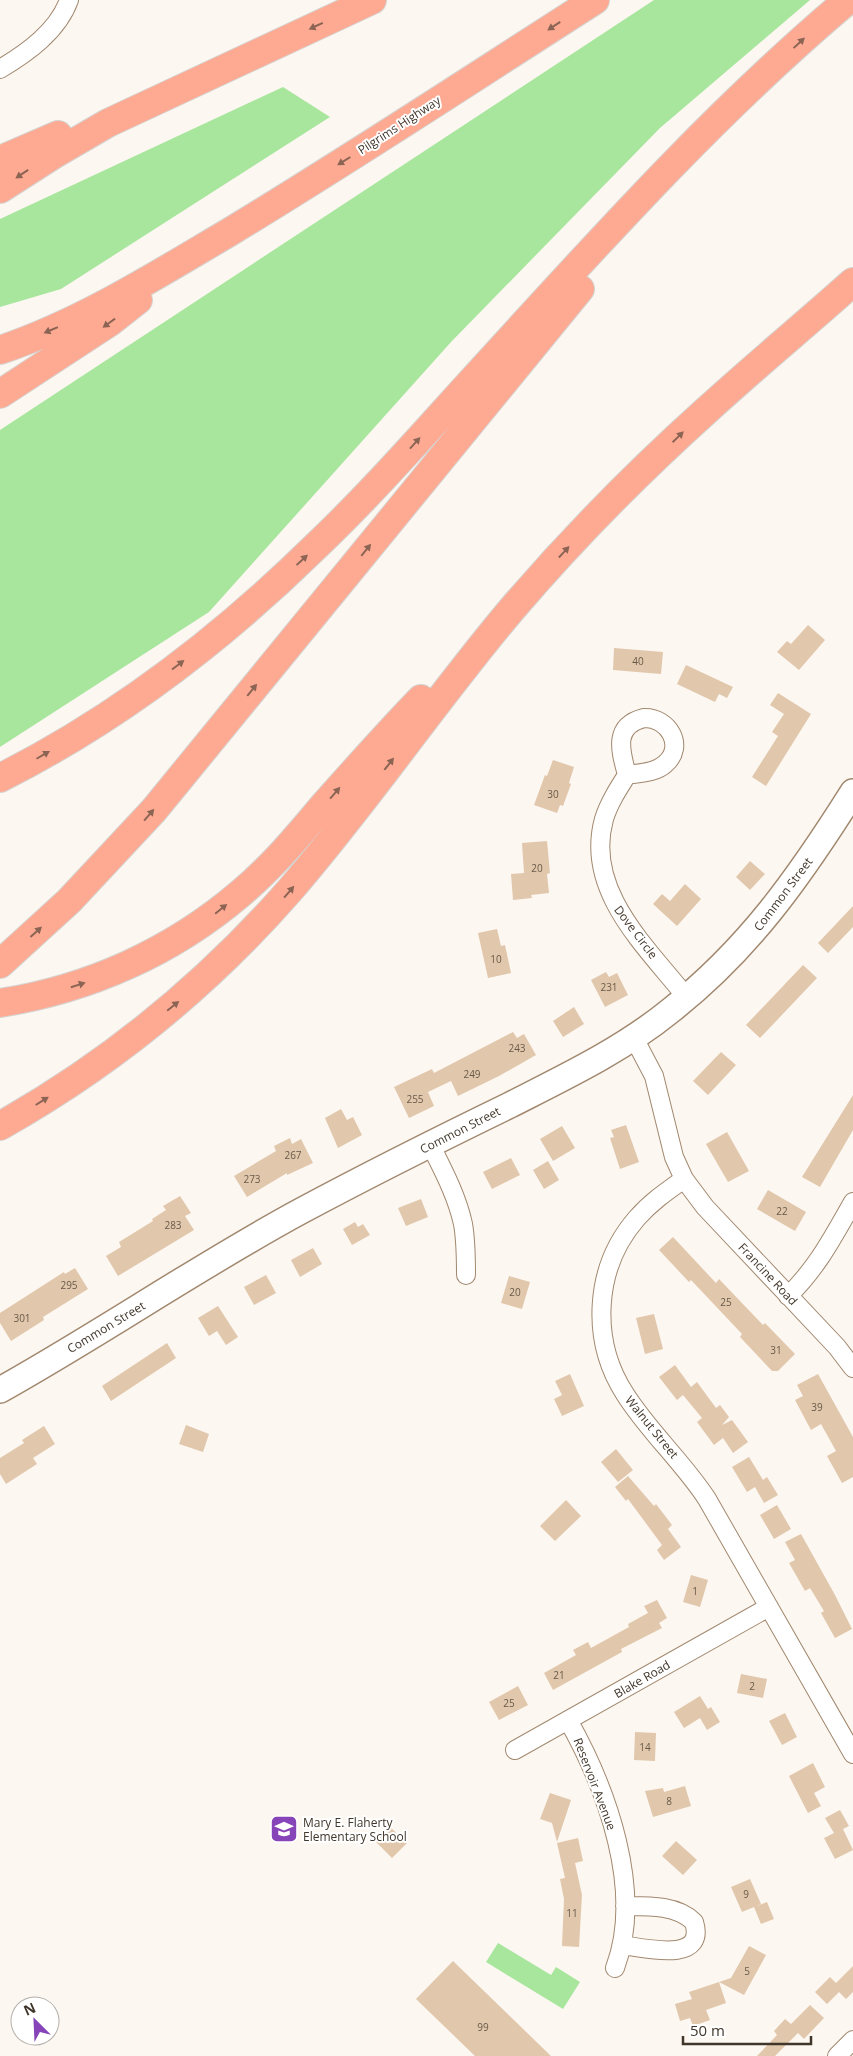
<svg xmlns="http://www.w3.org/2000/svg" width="853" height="2056" viewBox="0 0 853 2056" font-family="'Open Sans',sans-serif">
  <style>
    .green { fill: #a7e69c }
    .building { fill: #e1c7ab }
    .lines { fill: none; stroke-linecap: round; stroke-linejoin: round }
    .street-casing { stroke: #a1886e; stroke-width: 20 }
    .secondary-casing { stroke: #a1886e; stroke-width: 28 }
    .highway-casing { stroke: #d5d3d0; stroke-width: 30 }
    .street { stroke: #fff; stroke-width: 18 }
    .secondary { stroke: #fff; stroke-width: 25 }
    .highway { stroke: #feaa93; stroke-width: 28 }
    .oneway { fill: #8c6454 }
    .labels { text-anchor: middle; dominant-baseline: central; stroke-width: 4; stroke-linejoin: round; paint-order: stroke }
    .number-label { font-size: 10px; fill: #685a4a }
    .street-label { font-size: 12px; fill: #40362a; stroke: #fff }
    .poi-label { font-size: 12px; fill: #40362a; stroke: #fff; text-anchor: start }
  </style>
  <rect width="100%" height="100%" fill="#fdf7f2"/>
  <path class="green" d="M654 0H810L660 128 451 342 209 612 0 747V430Z
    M283 87 330 117 61 289 0 307V219Z
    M498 1943 551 1975 556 1967 580 1982 563 2009 486 1962Z"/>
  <path class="building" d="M808 625 825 640 799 670 777 652 787 641 791 644Z
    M614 648 663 652 661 674 613 670Z
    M686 665 733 687 727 698 719 694 715 702 677 684Z
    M778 693 811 714 766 786 752 777 778 736 772 732 784 714 770 705Z
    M553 760 574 767 569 783 571 784 563 806 560 805 557 813 534 805 545 775 547 776Z
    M547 841 550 873 547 874 549 893 531 895 532 898 513 900 511 874 524 873 522 843Z
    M750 861 765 874 750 890 736 877Z
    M685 884 701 899 677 926 653 904 662 894 670 901Z
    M853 906V927L828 953 818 943Z
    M497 929 501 946 505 945 511 973 488 978 478 933Z
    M803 965 817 978 760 1038 746 1025Z
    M606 972 609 977 617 973 628 995 605 1007 591 980Z
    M574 1007 584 1024 563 1037 553 1021Z
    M513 1032 517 1038 524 1034 536 1055 499 1076 458 1096 451 1081 428 1092 434 1106 409 1118 394 1087 432 1069 434 1073Z
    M721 1052 736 1065 708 1095 693 1081Z
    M853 1095V1130L820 1187 802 1177Z
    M341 1109 347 1120 353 1117 362 1135 338 1148 325 1118Z
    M626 1125 639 1162 620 1169 610 1138 614 1137 611 1130Z
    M562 1126 575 1148 553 1161 540 1139Z
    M727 1132 749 1171 728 1182 706 1144Z
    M290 1138 292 1144 301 1139 313 1163 287 1175V1173L247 1197 234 1176 276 1151 274 1146Z
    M511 1158 520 1175 492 1189 483 1172Z
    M548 1161 559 1180 544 1189 533 1170Z
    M768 1190 806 1212 795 1231 757 1209Z
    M180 1196 191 1213 185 1216 194 1230 118 1276 106 1256 121 1247 119 1242 153 1221 152 1219 166 1210 163 1206Z
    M421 1199 428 1217 406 1226 398 1208Z
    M355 1222 358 1227 363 1224 370 1235 352 1245 343 1229Z
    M673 1237 716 1283 719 1279 763 1325 765 1323 795 1354 778 1371H772L740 1337 742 1334 691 1280 689 1282 659 1250Z
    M313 1248 322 1264 300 1277 291 1260Z
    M75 1268 88 1289 43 1317 44 1320 11 1341 0 1323V1313L64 1272 65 1274Z
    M266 1275 276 1293 254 1305 244 1287Z
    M509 1276 530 1282 522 1309 501 1303Z
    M218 1306 238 1337 226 1345 217 1331 209 1336 198 1318Z
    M654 1314 663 1349 645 1354 636 1318Z
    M167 1343 176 1358 111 1401 102 1386Z
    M675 1365 691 1387 697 1382 716 1408 720 1405 729 1417 722 1425 732 1420 748 1442 733 1453 723 1438 714 1445 697 1422 702 1418 683 1395 677 1400 659 1377Z
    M570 1374 584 1406 562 1416 554 1399 562 1395 555 1381Z
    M818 1374 853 1437V1477L842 1483 827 1456 836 1451 821 1424 811 1430 795 1400 803 1396 797 1385Z
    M186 1425 209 1434 203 1452 179 1444Z
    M44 1426 55 1444 33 1458 37 1464 6 1484 0 1474V1458L24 1443 22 1440Z
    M616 1449 633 1470 618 1482 601 1462Z
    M749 1457 763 1480 767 1477 778 1495 764 1503 755 1487 747 1492 732 1467Z
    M628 1476 654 1506 656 1504 672 1525 668 1529 681 1547 664 1560 657 1550 662 1545 628 1499 626 1501 615 1487Z
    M566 1500 581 1516 555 1541 540 1526Z
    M777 1505 791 1529 774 1539 760 1515Z
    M801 1534 835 1595 852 1629 835 1638 821 1613 824 1611 810 1588 805 1591 789 1563 795 1560 785 1542Z
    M691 1575 708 1580 700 1607 683 1602Z
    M657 1600 667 1618 659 1623 662 1628 621 1649 622 1652 553 1690 544 1673 576 1655 573 1650 588 1642 591 1648 629 1627 628 1624 648 1613 644 1606Z
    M741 1674 767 1679 763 1698 737 1693Z
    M518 1686 528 1705 499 1720 489 1702Z
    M700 1696 708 1709 711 1707 720 1722 707 1730 700 1718 684 1728 674 1712Z
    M785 1713 797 1737 782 1745 769 1721Z
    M635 1732 656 1733 655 1761 634 1760Z
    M813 1763 825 1787 814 1793 821 1806 808 1813 789 1776Z
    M685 1786 691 1806 653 1817 645 1791 663 1788 664 1792Z
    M550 1793 571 1800 557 1842 552 1823 540 1819Z
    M840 1810 849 1826 843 1829 853 1850 835 1859 824 1838 834 1833 825 1818Z
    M389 1826 407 1843 392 1858 375 1841Z
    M578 1838 583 1861 575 1863 582 1895 579 1947 562 1946 564 1899 560 1879 565 1878 557 1843Z
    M676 1841 697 1860 683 1875 662 1856Z
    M750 1879 761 1904 757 1906 767 1902 774 1919 761 1924 754 1907 742 1912 731 1887Z
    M749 1946 766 1955 744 1995 719 1982 731 1978Z
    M453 1961 551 2056H475L416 1999Z
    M853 1966V1992L846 1999 839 1992 827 2004 815 1992 830 1977 836 1983Z
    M719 1982 726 2003 706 2010 710 2020 693 2026 690 2018 680 2021 675 2004 692 1999 689 1992Z
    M810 2005 824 2018 804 2039 798 2033 775 2056H757L777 2035 774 2031 785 2019 791 2024Z"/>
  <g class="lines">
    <g class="street-casing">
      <path id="street" d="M0 69C27 53 58 31 69 0
        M644 718C668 717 686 746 665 764 655 773 639 773 627 775 621 752 612 726 644 718Z
        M627 775C618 789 609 803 604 819 584 891 647 947 687 998
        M634 1038 654 1076 674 1157 684 1179 705 1207 837 1347 853 1368
        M430 1144C443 1170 457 1196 463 1224 466 1241 466 1258 466 1275
        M684 1179C667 1191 651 1202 637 1218 594 1267 590 1340 625 1394 649 1432 683 1462 707 1499L853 1754
        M788 1296C817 1268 833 1237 853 1202
        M568 1720C607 1789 644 1891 615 1968
        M515 1750 769 1607
        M622 1945C644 1948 707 1964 694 1922 677 1905 648 1906 625 1906
        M837 2056 853 2040"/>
    </g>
    <g class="secondary-casing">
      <path id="secondary" d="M0 1390C102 1333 199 1266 301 1211 370 1174 440 1139 510 1105 565 1077 622 1050 670 1011 749 949 800 876 853 792"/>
    </g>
    <g class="highway-casing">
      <path id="highway" d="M0 160 58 135
        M0 189 53 155 108 123 372 0
        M0 350C81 323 155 276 228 233 352 158 473 78 595 0
        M0 394 110 322 138 300
        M0 778C115 720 221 639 313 549 368 497 418 440 469 384 590 252 710 116 848 0
        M0 964 69 901 154 810 580 289
        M0 1003C89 989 172 952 241 893 272 867 298 836 324 805 356 769 388 733 421 699
        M0 1126C110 1064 207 985 290 890 368 800 435 700 512 609 572 539 638 472 707 410 755 366 805 325 853 282"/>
    </g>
    <use href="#street" class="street"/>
    <use href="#secondary" class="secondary"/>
    <use href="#highway" class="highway"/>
  </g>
  <defs><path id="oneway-solid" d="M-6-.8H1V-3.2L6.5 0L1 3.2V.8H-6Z" transform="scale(1.25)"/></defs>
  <g class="oneway">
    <use href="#oneway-solid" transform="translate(316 26) rotate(155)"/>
    <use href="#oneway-solid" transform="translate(554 26) rotate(147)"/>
    <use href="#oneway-solid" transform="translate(799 43) rotate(-43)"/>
    <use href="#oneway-solid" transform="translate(344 161) rotate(148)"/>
    <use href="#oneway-solid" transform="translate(22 174) rotate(146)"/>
    <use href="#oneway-solid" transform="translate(109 323) rotate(144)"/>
    <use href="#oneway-solid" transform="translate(51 330) rotate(157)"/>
    <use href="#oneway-solid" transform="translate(678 437) rotate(-44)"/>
    <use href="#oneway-solid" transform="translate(415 443) rotate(-48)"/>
    <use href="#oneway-solid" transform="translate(366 550) rotate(-51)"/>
    <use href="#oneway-solid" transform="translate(564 552) rotate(-47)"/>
    <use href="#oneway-solid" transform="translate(302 560) rotate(-43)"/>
    <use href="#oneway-solid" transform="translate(178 665) rotate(-37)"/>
    <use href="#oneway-solid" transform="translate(252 690) rotate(-51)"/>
    <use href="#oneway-solid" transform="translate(43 755) rotate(-30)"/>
    <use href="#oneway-solid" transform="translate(389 764) rotate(-52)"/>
    <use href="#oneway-solid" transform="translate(335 793) rotate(-49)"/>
    <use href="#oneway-solid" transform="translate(149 815) rotate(-49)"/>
    <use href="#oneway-solid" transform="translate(289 892) rotate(-49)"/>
    <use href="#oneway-solid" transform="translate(221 909) rotate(-39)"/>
    <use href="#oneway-solid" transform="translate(36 932) rotate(-42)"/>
    <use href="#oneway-solid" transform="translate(78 985) rotate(-18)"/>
    <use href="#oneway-solid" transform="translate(173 1006) rotate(-39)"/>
    <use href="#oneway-solid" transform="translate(42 1101) rotate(-32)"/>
  </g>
  <defs>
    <g id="school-square" transform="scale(1.4375)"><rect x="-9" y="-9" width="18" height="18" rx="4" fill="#8744b8" stroke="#fff"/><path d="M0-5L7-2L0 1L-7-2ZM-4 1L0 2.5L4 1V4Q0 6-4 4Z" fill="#fff"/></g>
  </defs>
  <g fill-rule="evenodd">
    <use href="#school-square" x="284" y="1829"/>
  </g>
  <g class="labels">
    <g class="number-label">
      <text x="638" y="661">40</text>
      <text x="553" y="794">30</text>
      <text x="537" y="868">20</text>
      <text x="496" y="959">10</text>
      <text x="609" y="987">231</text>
      <text x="517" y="1048">243</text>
      <text x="472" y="1074">249</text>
      <text x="415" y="1099">255</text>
      <text x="293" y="1155">267</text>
      <text x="252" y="1179">273</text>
      <text x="782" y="1211">22</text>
      <text x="173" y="1225">283</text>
      <text x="69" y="1285">295</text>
      <text x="515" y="1292">20</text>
      <text x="726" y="1302">25</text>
      <text x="22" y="1318">301</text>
      <text x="776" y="1350">31</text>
      <text x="817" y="1407">39</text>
      <text x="695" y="1591">1</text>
      <text x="559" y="1675">21</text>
      <text x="752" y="1686">2</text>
      <text x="509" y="1703">25</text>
      <text x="645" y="1747">14</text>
      <text x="669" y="1801">8</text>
      <text x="746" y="1894">9</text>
      <text x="572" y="1913">11</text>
      <text x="747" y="1971">5</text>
      <text x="483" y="2027">99</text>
    </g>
    <g class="street-label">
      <text transform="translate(399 125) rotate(-33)">Pilgrims Highway</text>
      <text transform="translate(783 894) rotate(-53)">Common Street</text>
      <text transform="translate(636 932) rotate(53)">Dove Circle</text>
      <text transform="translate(460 1130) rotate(-27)">Common Street</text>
      <text transform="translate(768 1274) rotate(47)">Francine Road</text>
      <text transform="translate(106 1327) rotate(-31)">Common Street</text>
      <text transform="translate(652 1427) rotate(51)">Walnut Street</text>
      <text transform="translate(642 1679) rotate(-30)">Blake Road</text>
      <text transform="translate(595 1784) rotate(69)">Reservoir Avenue</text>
    </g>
    <g class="poi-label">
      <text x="303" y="1822">Mary E. Flaherty<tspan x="303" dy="14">Elementary School</tspan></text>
    </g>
  </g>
  <g transform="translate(35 2021) rotate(336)"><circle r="24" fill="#ffffff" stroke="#b3afaa"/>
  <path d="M0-4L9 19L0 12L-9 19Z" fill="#8744b8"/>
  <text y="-8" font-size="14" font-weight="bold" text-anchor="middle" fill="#40362a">N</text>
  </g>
  <path d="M683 2036v8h128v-8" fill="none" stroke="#40362a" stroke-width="2.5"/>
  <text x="690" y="2036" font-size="15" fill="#40362a" stroke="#ffffff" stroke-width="4" paint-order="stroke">50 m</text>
</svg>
